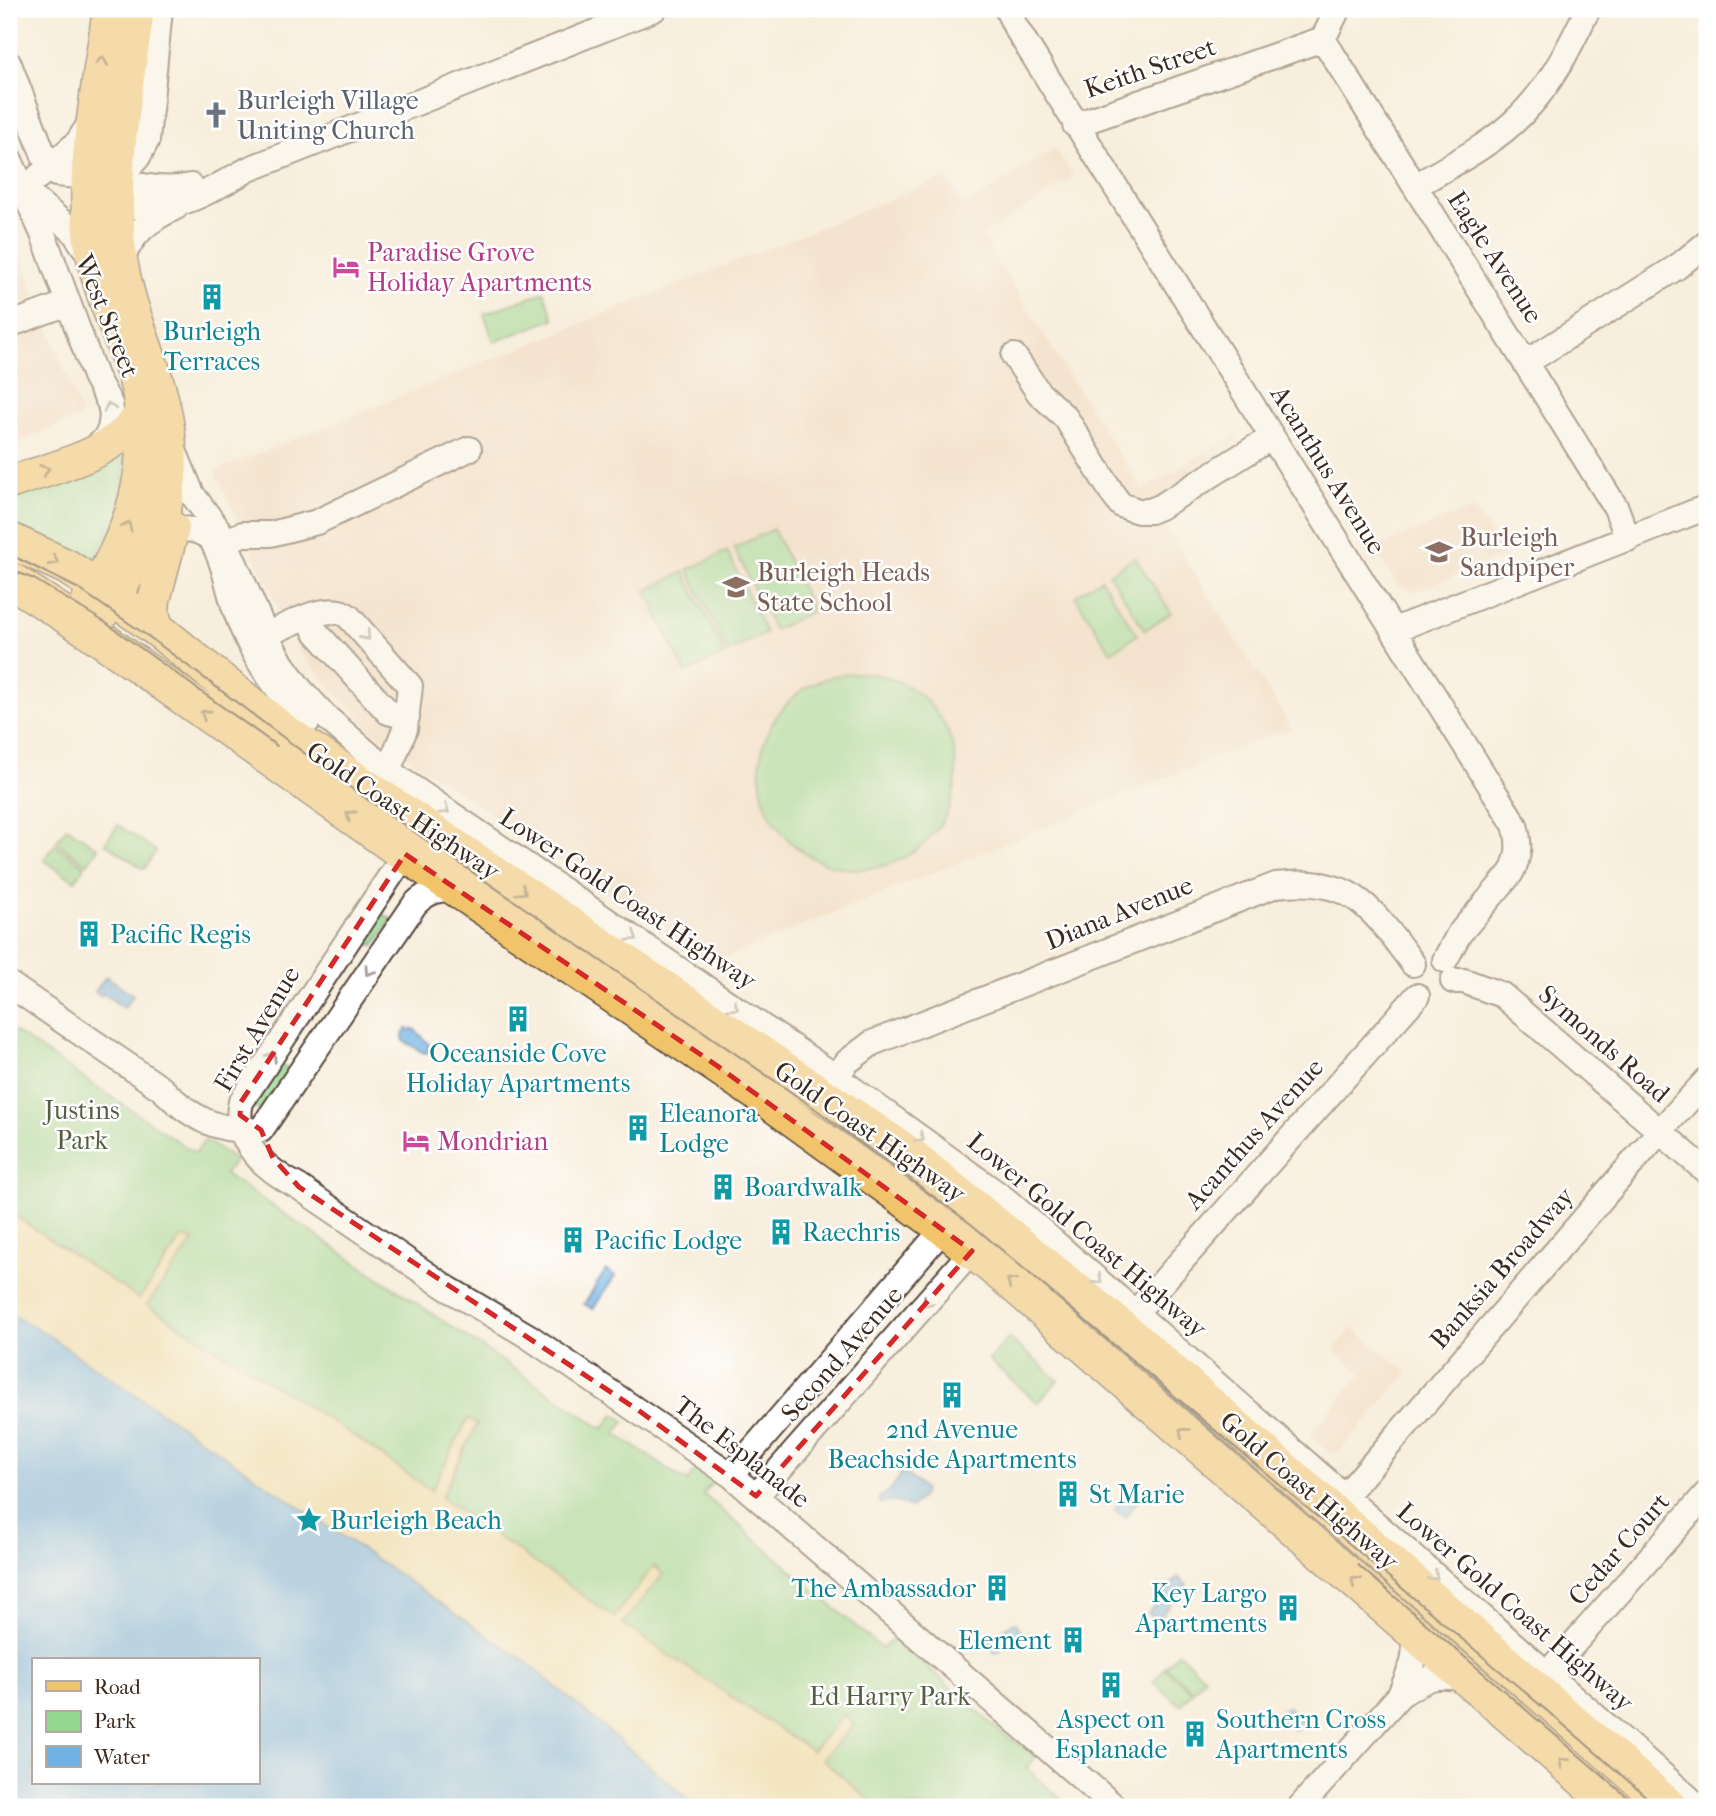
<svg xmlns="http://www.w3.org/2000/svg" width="1716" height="1816" viewBox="0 0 1716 1816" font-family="'IM FELL French Canon',serif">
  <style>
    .built { fill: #efd6bc }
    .green { fill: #93d68e; stroke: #678056; stroke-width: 2 }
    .sand { fill: #eeda9e; stroke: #94825e; stroke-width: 2 }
    .water { fill: #71b2e5; stroke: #566e82; stroke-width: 2; fill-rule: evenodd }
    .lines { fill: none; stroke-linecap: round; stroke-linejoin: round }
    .minor-casing { stroke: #57473b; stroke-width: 28 }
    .major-casing { stroke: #57473b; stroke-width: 35 }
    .highway-casing { stroke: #57473b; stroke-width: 38 }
    .minor { stroke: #fff; stroke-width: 24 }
    .major { stroke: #f1c36a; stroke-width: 32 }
    .highway { stroke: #f1c36a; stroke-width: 35 }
    .tram { stroke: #3b2a1e; stroke-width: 2 }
    .oneway { stroke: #8d6f40 }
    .oneway2 { stroke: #a79f9a }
    .marked { fill: none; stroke: #d62828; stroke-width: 5; stroke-dasharray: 14 9; stroke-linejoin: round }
    .labels { text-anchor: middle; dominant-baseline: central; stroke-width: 5; stroke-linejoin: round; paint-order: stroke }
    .street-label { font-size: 26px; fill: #3b2a1e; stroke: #fff }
    .worship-label { font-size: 26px; fill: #5b616d; stroke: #fff; text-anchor: start }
    .hotel-label { font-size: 26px; fill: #b23c85; stroke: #fff; text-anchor: start }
    .culture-label { font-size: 26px; fill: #0d838f; stroke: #fff; text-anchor: start }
    .education-label { font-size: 26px; fill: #785e54; stroke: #fff; text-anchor: start }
    .park-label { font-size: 26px; fill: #555e40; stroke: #fff }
  </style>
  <rect width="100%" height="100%" fill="#fff"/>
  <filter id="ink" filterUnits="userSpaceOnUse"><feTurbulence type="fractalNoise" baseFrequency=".0143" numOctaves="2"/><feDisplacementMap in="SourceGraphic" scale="14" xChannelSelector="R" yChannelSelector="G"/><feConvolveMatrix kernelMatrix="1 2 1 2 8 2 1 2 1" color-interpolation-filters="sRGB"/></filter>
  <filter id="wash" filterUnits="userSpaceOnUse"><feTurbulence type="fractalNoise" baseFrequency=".00686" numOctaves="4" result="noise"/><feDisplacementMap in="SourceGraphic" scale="28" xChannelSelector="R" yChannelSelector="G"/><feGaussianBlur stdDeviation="1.57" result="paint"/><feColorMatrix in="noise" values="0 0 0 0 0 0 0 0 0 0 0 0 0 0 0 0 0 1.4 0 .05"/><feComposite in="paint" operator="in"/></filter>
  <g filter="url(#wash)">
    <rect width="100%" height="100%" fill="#f8eedd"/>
    <path class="built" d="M1055 148 1074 177 982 236 1142 491 1236 433 1256 465 1163 523 1291 727 712 963 378 738 298 651 215 471 945 177 964 206Z
      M9 227 82 416 9 445Z
      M1474 508 1504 556 1414 592 1397 585 1374 548Z
      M1353 1328 1408 1373 1339 1452 1330 1453 1309 1435 1362 1374 1334 1350Z"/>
    <path class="green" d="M544 292 554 319 494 342 484 314Z
      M127 442 120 511 92 566 9 525V492Z
      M773 529 813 611 774 630 734 548Z
      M727 551 766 633 728 652 688 570Z
      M1135 557 1171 613 1145 630 1109 574Z
      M684 572 725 654 686 673 646 591Z
      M1101 579 1137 635 1111 652 1075 596Z
      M760 771a98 98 0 1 1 196 0a98 98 0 1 1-196 0Z
      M118 825 156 851 144 869 105 843Z
      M67 827 98 848 87 864 56 842Z
      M55 845 85 866 75 881 44 860Z
      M378 911 392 919 374 946 361 937Z
      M9 1028 195 1153 205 1140 235 1160 225 1174 603 1429 614 1414 625 1421 616 1434 687 1482 696 1469 714 1481 703 1494 882 1649 894 1637 997 1729 1036 1756 1026 1768 1070 1807H877L822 1759 853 1725 844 1715 812 1751 622 1624 662 1574 655 1566 614 1618 441 1498 477 1424 467 1420 431 1491 348 1432 147 1305 193 1240 181 1238 139 1299 9 1212Z
      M277 1062 290 1071 262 1112 249 1103Z
      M1009 1338 1058 1380 1038 1403 989 1360Z
      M1178 1653 1205 1677 1193 1691 1166 1667Z
      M1165 1668 1192 1692 1180 1705 1153 1682Z"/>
    <path class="sand" d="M9 1212 139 1299 182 1238 194 1240 147 1305 348 1432 431 1491 468 1419 477 1424 441 1498 614 1617 654 1566 663 1574 623 1624 812 1751 844 1714 854 1725 822 1759 877 1807H504L9 1406Z"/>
    <path class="water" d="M106 976 133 995 124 1008 104 994 100 996 95 992Z
      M407 1029H414L429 1044V1052L424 1053 404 1041 403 1035Z
      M606 1270 615 1276 593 1309 584 1304Z
      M9 1314 39 1329 525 1661 698 1807H9ZM33 1660H257V1783H33Z
      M902 1472C906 1473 919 1485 924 1489L923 1495 911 1508 898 1502 880 1503 879 1498 892 1489Z
      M1131 1489 1139 1494 1140 1499 1125 1517 1114 1510Z
      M1178 1577 1187 1585 1157 1620 1148 1613Z
      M1015 1622 1023 1636 995 1653 987 1639Z
      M1288 1707 1303 1720 1302 1726 1294 1730 1286 1721 1278 1717 1279 1712Z"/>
  </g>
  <g filter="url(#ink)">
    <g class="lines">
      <g class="minor-casing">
        <path id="minor" d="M1007 9 1015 26 1515 825C1520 843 1520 856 1511 873L1459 934 1445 960
          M1338 9 1323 39 1616 508 1628 539
          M9 64 49 169 56 174 89 177
          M1075 125 1323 39
          M9 158 43 234 95 376 110 404 112 416 110 430 104 440 94 449
          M38 177 78 142 92 120
          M117 181 138 157 147 140 160 9
          M117 181C142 186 165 192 191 186
          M1415 186C1451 165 1492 145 1522 114 1552 84 1570 46 1588 9
          M28 194 73 231 91 257
          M117 205C134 206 151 208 167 206 196 201 223 183 249 169L654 9
          M121 263C130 234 150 219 176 207
          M9 325 68 303
          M1014 356 1039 393 1066 418 1114 496 1121 505 1138 511H1150L1160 507 1272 437
          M1527 362 1677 267 1707 243
          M173 448 192 494 223 536 266 635 282 664 300 689 326 717 388 771 836 1077 1006 1200 1699 1807
          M156 533C176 529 195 525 211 539 224 561 228 588 236 612 250 653 276 692 308 721
          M215 545 243 534H271L317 522 469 449
          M310 617 315 631 388 712 407 717
          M1394 630 1707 507
          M259 648 266 635C287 626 329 600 349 617L410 686 405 729 388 771
          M405 854 241 1102C231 1142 268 1171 299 1187L447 1288 528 1336 731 1475 1115 1807
          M1453 981H1464L1502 995 1707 1172
          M9 984 162 1089C190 1117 216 1132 257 1130
          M836 1077 847 1062 872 1043 1276 885C1353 876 1371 907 1413 964
          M261 1130 415 904C428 891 439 889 457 888
          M1136 1312 1417 996
          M731 1475 944 1228
          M756 1496 972 1251
          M1344 1497 1660 1131 1707 1080
          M1546 1675 1707 1493
          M1400 1695C1429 1676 1433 1674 1467 1679
          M1300 1807 1400 1695 1413 1663 1415 1648 1411 1629"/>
      </g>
      <g class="major-casing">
        <path id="major" d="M9 483C51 468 119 454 141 412
          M87 602C131 533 152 473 138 391 125 344 101 301 92 253 78 181 99 82 109 9
          M157 629 153 612 154 600 173 528
          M90 631C104 612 116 593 129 574 139 561 149 549 155 534 180 483 172 426 155 374 142 334 125 294 120 252 110 170 127 89 138 9"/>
      </g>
      <g class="highway-casing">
        <path id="highway" d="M9 540 67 567 114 598 157 629 282 730 909 1154 1127 1332 1670 1807
          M9 579 90 631 405 854 773 1104 944 1228 1010 1281 1615 1807"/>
      </g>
      <use href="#minor" class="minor"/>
      <use href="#major" class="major"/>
      <use href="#highway" class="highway"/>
      <path class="tram" d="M9 554 79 589 152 639 355 791 814 1108 971 1224 1578 1737 1658 1807
        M9 569 34 579 106 623 277 746
        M1358 1565 1639 1807"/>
    </g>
    <defs><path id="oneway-chevron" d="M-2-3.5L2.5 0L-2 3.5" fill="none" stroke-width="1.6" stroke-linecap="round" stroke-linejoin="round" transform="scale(1.75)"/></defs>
    <g class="oneway">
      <use href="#oneway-chevron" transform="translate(102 61) rotate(-82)"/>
      <use href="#oneway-chevron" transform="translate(45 470) rotate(-20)"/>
      <use href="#oneway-chevron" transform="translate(127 526) rotate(-67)"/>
      <use href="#oneway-chevron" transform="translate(54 561) rotate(26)"/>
      <use href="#oneway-chevron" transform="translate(205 714) rotate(-145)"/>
      <use href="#oneway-chevron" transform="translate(350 815) rotate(-145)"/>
      <use href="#oneway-chevron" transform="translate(522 891) rotate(34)"/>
      <use href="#oneway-chevron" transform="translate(1011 1282) rotate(-141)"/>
      <use href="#oneway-chevron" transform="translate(1183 1432) rotate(-139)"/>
      <use href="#oneway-chevron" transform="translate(1355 1581) rotate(-139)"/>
      <use href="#oneway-chevron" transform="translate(1563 1762) rotate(-139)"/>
    </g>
    <g class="oneway2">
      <use href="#oneway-chevron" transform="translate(109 407) rotate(-105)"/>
      <use href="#oneway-chevron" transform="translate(366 636) rotate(48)"/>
      <use href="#oneway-chevron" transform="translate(445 810) rotate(34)"/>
      <use href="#oneway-chevron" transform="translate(633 937) rotate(34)"/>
      <use href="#oneway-chevron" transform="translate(369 971) rotate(124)"/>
      <use href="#oneway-chevron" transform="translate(734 1007) rotate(35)"/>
      <use href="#oneway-chevron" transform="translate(272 1056) rotate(-57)"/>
      <use href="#oneway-chevron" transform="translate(920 1138) rotate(34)"/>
      <use href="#oneway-chevron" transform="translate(1098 1280) rotate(41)"/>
      <use href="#oneway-chevron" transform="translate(927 1302) rotate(131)"/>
      <use href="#oneway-chevron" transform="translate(1434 1576) rotate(41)"/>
    </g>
  </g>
  <path d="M0 0H1716V1816H0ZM405 854 716 1065 972 1251 756 1496 638 1410 299 1187 273 1158 261 1130 240 1115 241 1102Z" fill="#f8eedd" fill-opacity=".55" fill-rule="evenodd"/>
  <path class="marked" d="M405 854 716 1065 972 1251 756 1496 638 1410 299 1187 273 1158 261 1130 240 1115 241 1102Z"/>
  <defs>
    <g id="church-bare" transform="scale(2.1)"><path d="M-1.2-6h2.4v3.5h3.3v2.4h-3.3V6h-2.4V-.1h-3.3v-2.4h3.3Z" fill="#6b7280" stroke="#fff" stroke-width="2.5" paint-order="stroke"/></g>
    <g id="hotel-bare" transform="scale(2.1)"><path d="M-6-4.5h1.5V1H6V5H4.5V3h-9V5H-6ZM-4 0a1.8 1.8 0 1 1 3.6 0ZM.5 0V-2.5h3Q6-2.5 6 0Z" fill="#d1479c" stroke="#fff" stroke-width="2.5" paint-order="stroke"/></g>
    <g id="building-bare" transform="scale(2.1)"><path d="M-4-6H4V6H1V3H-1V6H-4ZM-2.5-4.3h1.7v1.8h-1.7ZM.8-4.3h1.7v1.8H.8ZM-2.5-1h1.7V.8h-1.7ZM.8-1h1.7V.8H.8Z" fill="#0f9aa8" stroke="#fff" stroke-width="2.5" paint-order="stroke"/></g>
    <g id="school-bare" transform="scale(2.1)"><path d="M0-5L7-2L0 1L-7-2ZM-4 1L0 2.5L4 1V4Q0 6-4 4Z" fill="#8d6e63" stroke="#fff" stroke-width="2.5" paint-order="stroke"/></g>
    <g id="sight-bare" transform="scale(2.1)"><path d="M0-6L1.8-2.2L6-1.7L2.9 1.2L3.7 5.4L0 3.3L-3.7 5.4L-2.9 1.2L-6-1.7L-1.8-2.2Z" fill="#0f9aa8" stroke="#fff" stroke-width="2.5" paint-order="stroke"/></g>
  </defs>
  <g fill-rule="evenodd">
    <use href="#church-bare" x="216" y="115"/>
    <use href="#hotel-bare" x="346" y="267"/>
    <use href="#building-bare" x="212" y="297"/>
    <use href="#school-bare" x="1439" y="552"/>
    <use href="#school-bare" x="736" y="587"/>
    <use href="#building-bare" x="89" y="934"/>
    <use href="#building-bare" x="518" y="1019"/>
    <use href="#building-bare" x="638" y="1128"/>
    <use href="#hotel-bare" x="416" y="1141"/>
    <use href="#building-bare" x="723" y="1187"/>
    <use href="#building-bare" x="781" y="1232"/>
    <use href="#building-bare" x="573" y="1240"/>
    <use href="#building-bare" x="952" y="1395"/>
    <use href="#building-bare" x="1068" y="1494"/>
    <use href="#sight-bare" x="309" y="1520"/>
    <use href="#building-bare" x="997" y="1588"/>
    <use href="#building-bare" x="1288" y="1608"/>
    <use href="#building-bare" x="1073" y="1640"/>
    <use href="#building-bare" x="1111" y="1685"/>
    <use href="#building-bare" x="1195" y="1734"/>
  </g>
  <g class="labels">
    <g class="street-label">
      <text transform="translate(1150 68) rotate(-19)">Keith Street</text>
      <text transform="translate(1495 257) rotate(57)">Eagle Avenue</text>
      <text transform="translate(107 316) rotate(68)">West Street</text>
      <text transform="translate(1328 470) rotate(58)">Acanthus Avenue</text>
      <text transform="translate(403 811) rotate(34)">Gold Coast Highway</text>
      <text transform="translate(628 899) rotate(34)">Lower Gold Coast Highway</text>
      <text transform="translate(1119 913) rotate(-22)">Diana Avenue</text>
      <text transform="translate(257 1029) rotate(-59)">First Avenue</text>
      <text transform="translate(1604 1044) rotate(41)">Symonds Road</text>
      <text transform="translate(870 1132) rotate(35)">Gold Coast Highway</text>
      <text transform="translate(1254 1134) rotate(-48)">Acanthus Avenue</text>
      <text transform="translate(1087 1235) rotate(40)">Lower Gold Coast Highway</text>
      <text transform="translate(1502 1268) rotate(-49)">Banksia Broadway</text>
      <text transform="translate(842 1354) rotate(-49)">Second Avenue</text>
      <text transform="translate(742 1452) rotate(38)">The Esplanade</text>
      <text transform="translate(1309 1491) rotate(41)">Gold Coast Highway</text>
      <text transform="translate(1619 1549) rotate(-49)">Cedar Court</text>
      <text transform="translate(1515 1607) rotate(41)">Lower Gold Coast Highway</text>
    </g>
    <g class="worship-label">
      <text x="237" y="100">Burleigh Village<tspan x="237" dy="30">Uniting Church</tspan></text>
    </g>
    <g class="hotel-label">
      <text x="367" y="252">Paradise Grove<tspan x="367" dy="30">Holiday Apartments</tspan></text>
      <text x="437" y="1141">Mondrian</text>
    </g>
    <g class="culture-label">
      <text x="212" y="331" text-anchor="middle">Burleigh<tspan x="212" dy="30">Terraces</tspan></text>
      <text x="110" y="934">Pacific Regis</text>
      <text x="518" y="1053" text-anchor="middle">Oceanside Cove<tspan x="518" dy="30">Holiday Apartments</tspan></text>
      <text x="659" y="1113">Eleanora<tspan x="659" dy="30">Lodge</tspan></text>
      <text x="744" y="1187">Boardwalk</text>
      <text x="802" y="1232">Raechris</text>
      <text x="594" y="1240">Pacific Lodge</text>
      <text x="952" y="1429" text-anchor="middle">2nd Avenue<tspan x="952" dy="30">Beachside Apartments</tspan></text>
      <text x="1089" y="1494">St Marie</text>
      <text x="330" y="1520">Burleigh Beach</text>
      <text x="976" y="1588" text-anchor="end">The Ambassador</text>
      <text x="1267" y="1593" text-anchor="end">Key Largo<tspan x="1267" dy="30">Apartments</tspan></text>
      <text x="1052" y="1640" text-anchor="end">Element</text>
      <text x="1111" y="1719" text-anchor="middle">Aspect on<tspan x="1111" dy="30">Esplanade</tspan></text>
      <text x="1216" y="1719">Southern Cross<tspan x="1216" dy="30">Apartments</tspan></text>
    </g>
    <g class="education-label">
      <text x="1460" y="537">Burleigh<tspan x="1460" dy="30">Sandpiper</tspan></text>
      <text x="757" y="572">Burleigh Heads<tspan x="757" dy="30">State School</tspan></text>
    </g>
    <g class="park-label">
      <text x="82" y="1110">Justins<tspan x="82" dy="30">Park</tspan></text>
      <text x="890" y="1696">Ed Harry Park</text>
    </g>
  </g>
  <rect width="1716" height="1816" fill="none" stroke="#fff" stroke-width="35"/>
  <rect x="32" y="1658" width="228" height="126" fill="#ffffff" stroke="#b1aaa5" stroke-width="2"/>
  <rect x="46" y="1681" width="35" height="10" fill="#f1c36a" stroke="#b1aaa5" stroke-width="2"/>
  <text x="94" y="1694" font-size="21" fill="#3b2a1e">Road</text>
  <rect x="46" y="1711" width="35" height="21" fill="#93d68e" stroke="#b1aaa5" stroke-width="2"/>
  <text x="94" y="1728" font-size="21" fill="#3b2a1e">Park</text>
  <rect x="46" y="1746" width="35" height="21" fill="#71b2e5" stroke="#b1aaa5" stroke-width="2"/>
  <text x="94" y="1764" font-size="21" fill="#3b2a1e">Water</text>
</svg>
